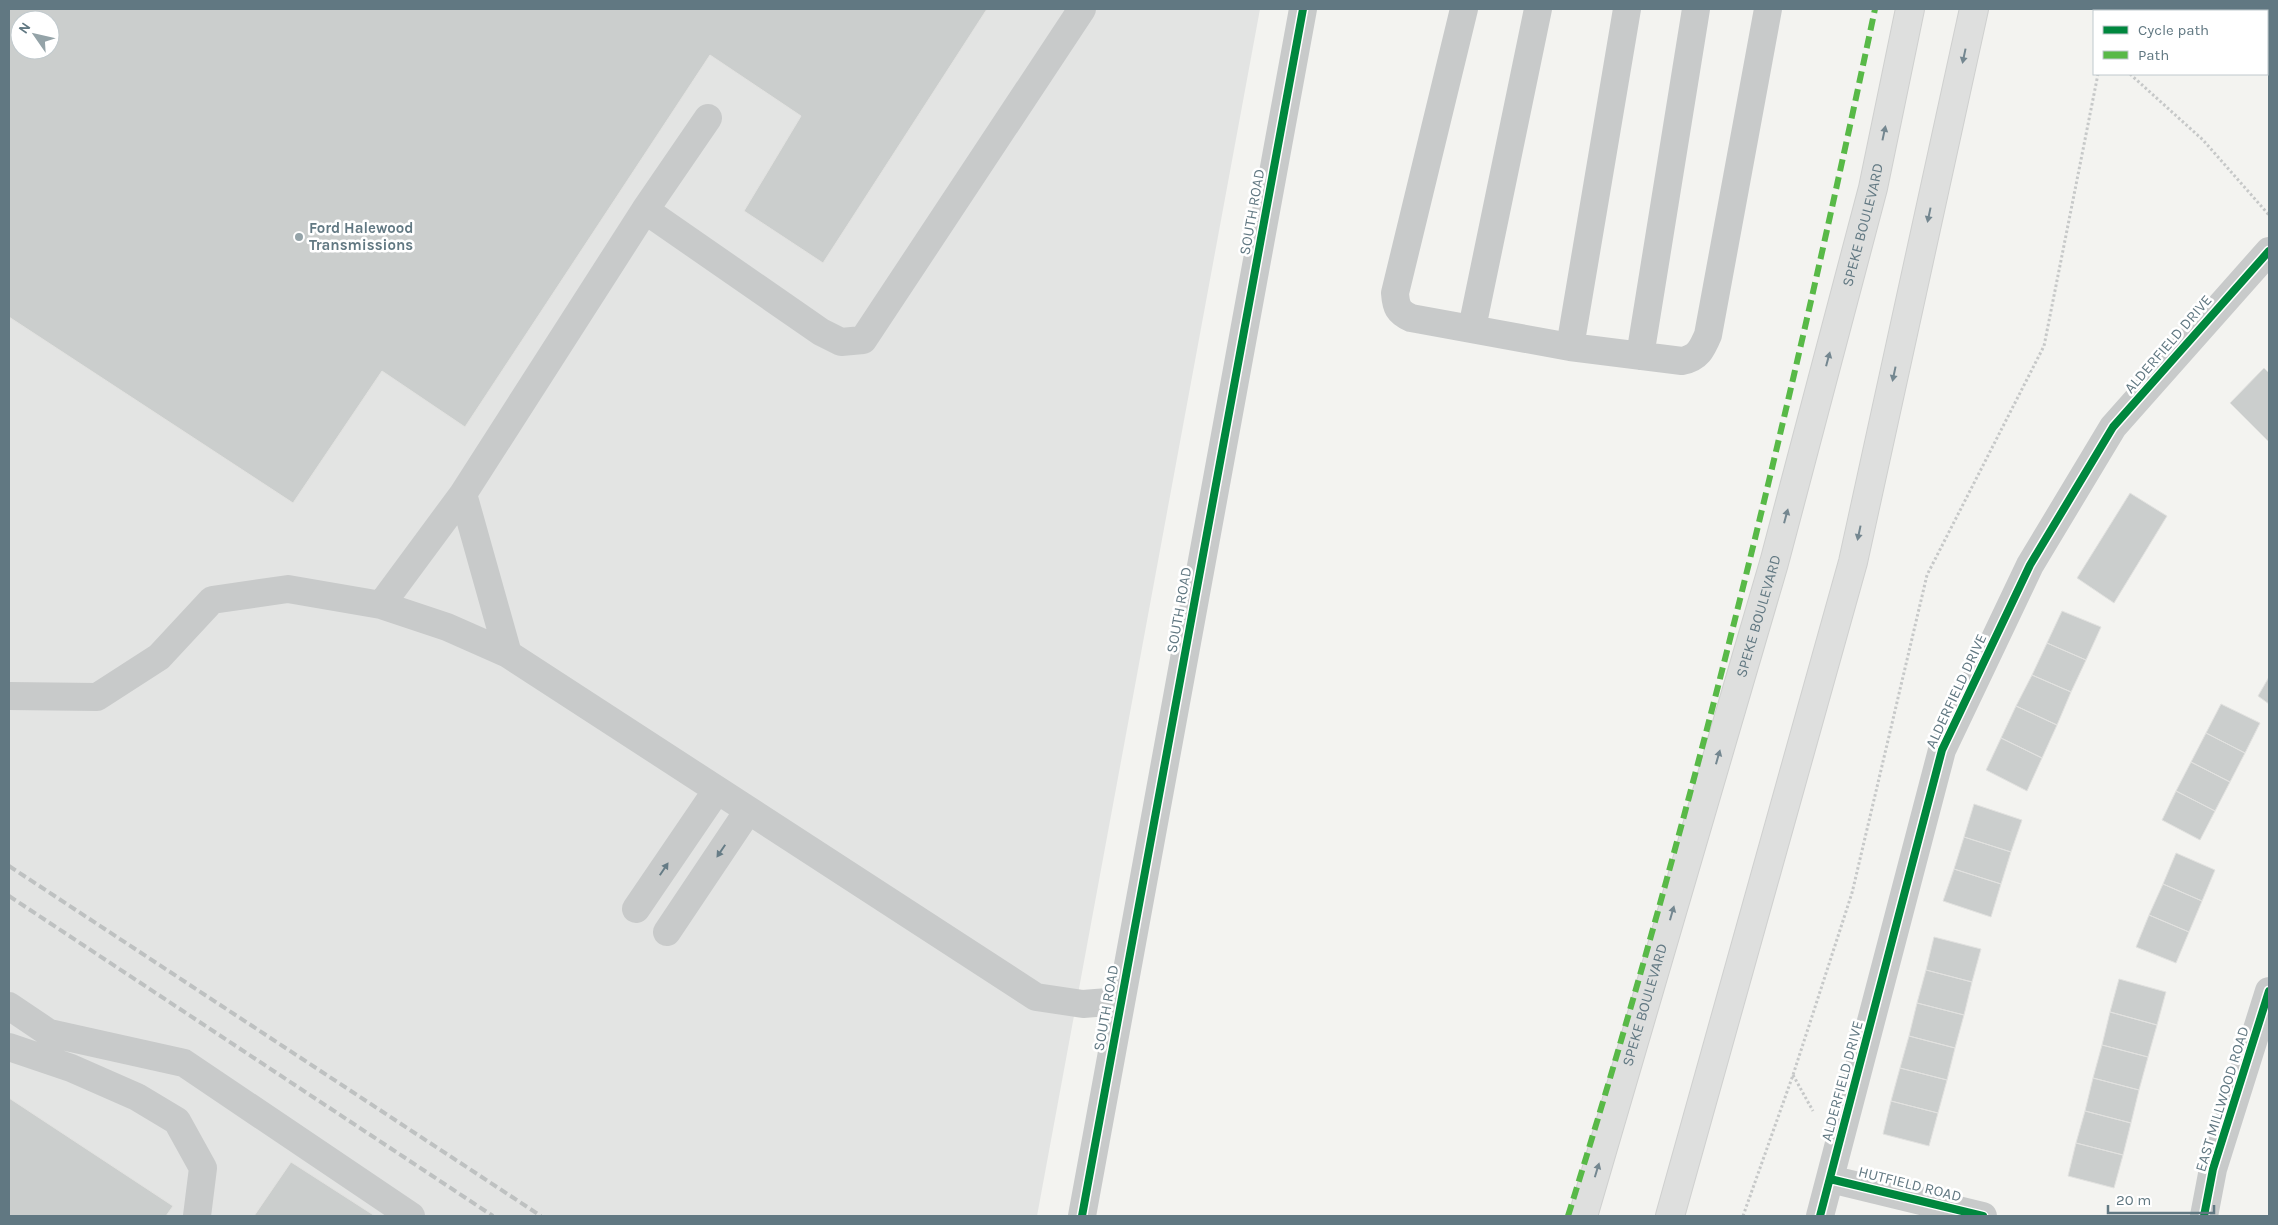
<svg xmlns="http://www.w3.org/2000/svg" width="2278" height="1225" viewBox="0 0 2278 1225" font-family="Karla,sans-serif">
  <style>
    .built { fill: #e3e4e3; fill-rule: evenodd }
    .building { fill: #cbcecd; stroke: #e2e2e0; fill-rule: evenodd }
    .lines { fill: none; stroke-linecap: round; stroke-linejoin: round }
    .highway-casing { stroke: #cfd0cf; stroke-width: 30 }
    .path { stroke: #c6c8c8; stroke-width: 3; stroke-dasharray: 2.5 2.5; stroke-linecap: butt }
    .minor { stroke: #c8caca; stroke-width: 28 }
    .highway { stroke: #dedfde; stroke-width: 28 }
    .rail { stroke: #bec1c1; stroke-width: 4; stroke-dasharray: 8 4; stroke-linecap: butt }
    .quiet { stroke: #58b947; stroke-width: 6; stroke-dasharray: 12 6; stroke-linecap: butt }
    .cycleway-casing { stroke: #fff; stroke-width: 11 }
    .cycleway { stroke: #00873e; stroke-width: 8 }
    .oneway { fill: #748790 }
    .oneway2 { fill: #667c86 }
    .poi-dot { fill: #94a3a8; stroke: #fff; stroke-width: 2 }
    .labels { text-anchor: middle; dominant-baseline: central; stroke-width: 5; stroke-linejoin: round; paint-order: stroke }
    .street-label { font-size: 15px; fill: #617882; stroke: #fff }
    .poi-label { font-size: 15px; font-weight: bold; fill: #617882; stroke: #fff; text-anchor: start }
  </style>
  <rect width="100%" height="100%" fill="#f3f3f0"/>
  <path class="built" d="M9 9H1260L1037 1216H9ZM20 20H50V50H20Z"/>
  <path class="building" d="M9 9H987L823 263 744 211 801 116 710 55 465 427 382 371 293 503 9 317ZM20 20H50V50H20Z
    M2264 368 2269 373V442L2230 403Z
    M2130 493 2167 516 2114 603 2077 578Z
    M2062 611 2101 627 2086 660 2047 643Z
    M2047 643 2086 660 2071 692 2032 675Z
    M2032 675 2071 692 2057 725 2016 706Z
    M2269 677V704L2258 696Z
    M2221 704 2260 723 2245 753 2206 733Z
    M2016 706 2057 725 2042 758 2001 738Z
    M2206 733 2245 753 2230 782 2191 762Z
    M2001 738 2042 758 2027 791 1986 770Z
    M2191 762 2230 782 2215 811 2176 791Z
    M2176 791 2215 811 2200 840 2162 820Z
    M1974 804 2022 820 2011 852 1964 837Z
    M1964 837 2011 852 2001 884 1954 869Z
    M2176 853 2215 870 2202 901 2163 884Z
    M1954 869 2001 884 1991 917 1943 901Z
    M2163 884 2202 901 2189 932 2149 915Z
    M2149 915 2189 932 2176 963 2136 947Z
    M1934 937 1981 949 1972 982 1926 970Z
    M1926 970 1972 982 1964 1015 1917 1003Z
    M2119 979 2166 992 2157 1025 2110 1012Z
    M1917 1003 1964 1015 1955 1048 1909 1036Z
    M2110 1012 2157 1025 2148 1057 2102 1045Z
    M1909 1036 1955 1048 1947 1080 1900 1068Z
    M2102 1045 2148 1057 2139 1090 2093 1078Z
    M1900 1068 1947 1080 1938 1113 1891 1101Z
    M2093 1078 2139 1090 2131 1123 2085 1111Z
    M9 1098 173 1206 166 1216H9Z
    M1891 1101 1938 1113 1929 1146 1883 1134Z
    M2085 1111 2131 1123 2123 1155 2076 1143Z
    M2076 1143 2123 1155 2114 1188 2068 1176Z
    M291 1162 375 1216H254Z"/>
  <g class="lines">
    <g class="highway-casing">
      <g id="highway">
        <path id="s1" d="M1583 1216 1774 563 1873 188 1910 9"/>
        <path d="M1670 1216 1853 562 1974 9"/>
      </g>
    </g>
    <path class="path" d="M2106 11 2108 9
      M2130 74 2203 140 2269 215
      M1793 1075 1813 1111
      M1743 1216 1793 1075 1852 893 1927 575 2044 346 2098 74"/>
    <path class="minor" d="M1464 9 1395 293C1396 307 1398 312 1411 318L1570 347 1682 361C1698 358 1702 349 1708 335L1768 9
      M645 210 821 332 841 342 863 340 1082 9
      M1472 328 1538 9
      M1570 347 1627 9
      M1640 356 1696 9
      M381 605 463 494
      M508 654 463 494 645 210 708 118
      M9 696 97 697 159 657 212 600 288 589 381 605 447 627 508 654 1036 997 1083 1004 1121 1001
      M636 909 717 790
      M667 932 748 811
      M9 1006 49 1033 184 1063 411 1216
      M9 1047 71 1068 137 1097 177 1121 203 1168 197 1216
      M1830 1179 1983 1216
      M1082 1216 1303 9
      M1820 1216 1942 750 2030 565 2113 427 2269 251
      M2204 1216 2213 1169 2269 991"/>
    <use href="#highway" class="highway"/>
    <path class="rail" d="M9 866 541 1216
      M9 896 493 1216"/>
    <path class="quiet" d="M1568 1216C1692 820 1789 415 1875 9"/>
    <g class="cycleway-casing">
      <path id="cycleway" d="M1830 1179 1983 1216
        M1082 1216 1303 9
        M1820 1216 1942 750 2030 565 2113 427 2269 251
        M2204 1216 2213 1169 2269 991"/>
    </g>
    <use href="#cycleway" class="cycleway"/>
  </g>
  <defs><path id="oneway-solid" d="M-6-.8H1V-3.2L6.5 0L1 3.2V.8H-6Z" transform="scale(1.25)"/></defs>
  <g class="oneway">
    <use href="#oneway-solid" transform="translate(1964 56) rotate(102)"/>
    <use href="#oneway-solid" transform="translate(1884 133) rotate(-78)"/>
    <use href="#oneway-solid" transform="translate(1929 215) rotate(102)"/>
    <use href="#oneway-solid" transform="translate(1828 359) rotate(-75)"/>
    <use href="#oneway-solid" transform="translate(1894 374) rotate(102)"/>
    <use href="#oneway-solid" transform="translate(1786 516) rotate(-75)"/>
    <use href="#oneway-solid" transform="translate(1859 533) rotate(102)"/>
    <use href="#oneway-solid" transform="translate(1718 757) rotate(-74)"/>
    <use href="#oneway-solid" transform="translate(1672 913) rotate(-74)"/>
    <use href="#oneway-solid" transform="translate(1597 1170) rotate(-73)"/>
  </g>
  <g class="oneway2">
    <use href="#oneway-solid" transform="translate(721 851) rotate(124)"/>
    <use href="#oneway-solid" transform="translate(664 869) rotate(-56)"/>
  </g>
  <circle class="poi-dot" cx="299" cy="237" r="5"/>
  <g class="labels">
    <g class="street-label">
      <text transform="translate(1252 212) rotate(-80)">SOUTH ROAD</text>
      <text stroke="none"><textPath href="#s1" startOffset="1030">SPEKE BOULEVARD</textPath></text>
      <text transform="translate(2168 344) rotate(-49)">ALDERFIELD DRIVE</text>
      <text transform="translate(1179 610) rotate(-80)">SOUTH ROAD</text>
      <text stroke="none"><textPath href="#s1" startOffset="625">SPEKE BOULEVARD</textPath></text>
      <text transform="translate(1956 691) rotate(-65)">ALDERFIELD DRIVE</text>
      <text stroke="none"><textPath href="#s1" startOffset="220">SPEKE BOULEVARD</textPath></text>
      <text transform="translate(1106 1008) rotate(-80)">SOUTH ROAD</text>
      <text transform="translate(1842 1081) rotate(-75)">ALDERFIELD DRIVE</text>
      <text transform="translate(2222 1099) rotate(-73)">EAST MILLWOOD ROAD</text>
      <text transform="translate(1910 1184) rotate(14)">HUTFIELD ROAD</text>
    </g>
    <g class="poi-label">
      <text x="309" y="228">Ford Halewood<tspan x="309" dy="17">Transmissions</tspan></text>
    </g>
  </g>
  <rect width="2278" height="1225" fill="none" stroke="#617882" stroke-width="20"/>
  <rect x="2093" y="10" width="175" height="65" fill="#ffffff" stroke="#c0c9cd"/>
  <rect x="2103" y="26" width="25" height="8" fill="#00873e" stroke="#c0c9cd"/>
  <text x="2138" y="35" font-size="15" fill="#617882">Cycle path</text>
  <rect x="2103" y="51" width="25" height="8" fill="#58b947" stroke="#c0c9cd"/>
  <text x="2138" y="60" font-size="15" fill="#617882">Path</text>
  <g transform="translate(35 35) rotate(304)"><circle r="24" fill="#ffffff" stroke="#c0c9cd"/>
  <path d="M0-4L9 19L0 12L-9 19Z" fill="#94a3a8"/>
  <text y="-8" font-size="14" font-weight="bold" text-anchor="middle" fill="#617882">N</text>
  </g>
  <path d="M2108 1205v8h106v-8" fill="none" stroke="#617882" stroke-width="2.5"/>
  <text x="2116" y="1205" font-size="15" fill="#617882" stroke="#ffffff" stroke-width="4" paint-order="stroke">20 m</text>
</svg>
